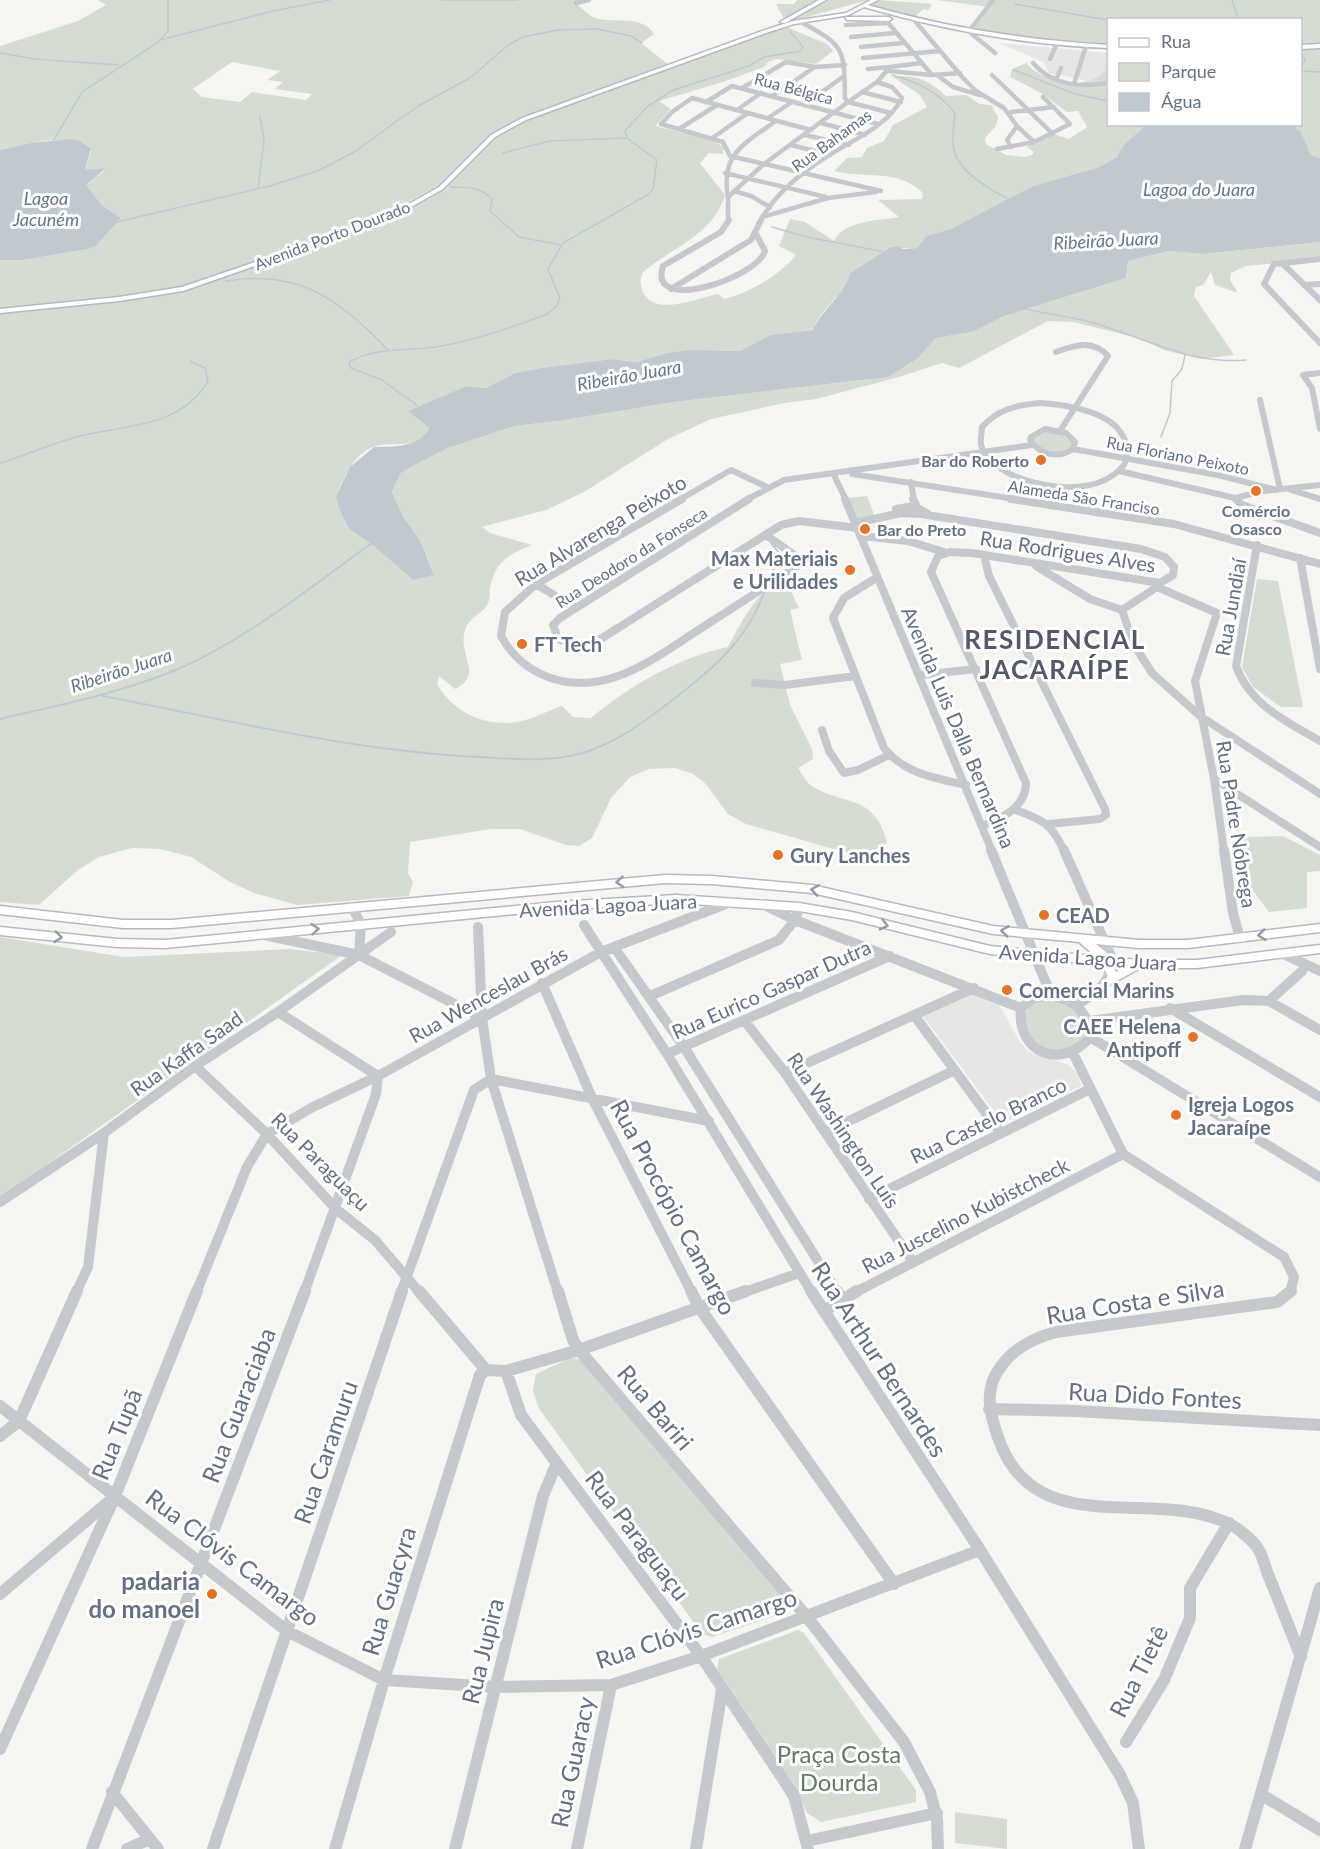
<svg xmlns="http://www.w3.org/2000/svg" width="1320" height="1849" viewBox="0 0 1320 1849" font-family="Lato,sans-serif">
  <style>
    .built { fill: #e6e6e5 }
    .green { fill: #d5ddd3; fill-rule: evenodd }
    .water { fill: #c1c9d0 }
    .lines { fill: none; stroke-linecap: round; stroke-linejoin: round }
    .stream-far1 { stroke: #c1c9d0; stroke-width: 1.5 }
    .stream { stroke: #c1c9d0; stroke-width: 2 }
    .major-casing { stroke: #b6b9be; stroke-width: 3 }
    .minor-far4 { stroke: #c5c8cc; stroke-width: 4.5 }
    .minor-far3 { stroke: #c5c8cc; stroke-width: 6 }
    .minor-far2 { stroke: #c5c8cc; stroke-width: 8 }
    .minor-far1 { stroke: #c5c8cc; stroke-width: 10 }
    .minor { stroke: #c5c8cc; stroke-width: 12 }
    .major { fill: #fff; fill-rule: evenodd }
    .oneway { stroke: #929ba9 }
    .poi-dot { fill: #ea711d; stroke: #fff; stroke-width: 2 }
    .labels { text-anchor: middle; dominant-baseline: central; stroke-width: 6; stroke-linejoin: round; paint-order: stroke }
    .far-street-label { font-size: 16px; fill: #637084; stroke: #fff }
    .far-poi-label { font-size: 16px; font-weight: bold; fill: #637084; stroke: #fff; text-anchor: end }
    .far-water-label { font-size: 18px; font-style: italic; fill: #637888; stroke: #fff }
    .street-label { font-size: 20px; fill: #637084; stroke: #fff }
    .poi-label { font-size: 20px; font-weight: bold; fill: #637084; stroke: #fff; text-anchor: start }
    .near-street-label { font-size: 24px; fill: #637084; stroke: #fff }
    .near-poi-label { font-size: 24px; font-weight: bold; fill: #637084; stroke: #fff; text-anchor: end }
    .near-park-label { font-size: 24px; fill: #637b62; stroke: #fff }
    .district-label { font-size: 26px; font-weight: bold; letter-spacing: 1.5px; fill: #515a69; stroke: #fff }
  </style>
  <rect width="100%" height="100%" fill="#f5f6f2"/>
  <path class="built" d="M999 43 1108 53V72L1088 81 1049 73 1043 62Z
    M973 994 1000 1006 1020 1042 1029 1052 1069 1065 1078 1074 1081 1086 1003 1123 923 1016Z"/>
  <path class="green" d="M98 0H587L576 4C582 8 589 16 595 18 614 24 642 14 654 34L641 43 669 65 512 123 486 139 442 184 380 217 183 287 118 298 0 309V260H23L88 249 96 246 121 218 102 205 86 185 105 170H85L91 151 89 146C63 133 28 144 0 150V46L78 21 106 5ZM232 62 280 71 267 80 283 82 274 89 312 94 306 100 252 92 240 102 202 97 193 89Z
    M797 0H868L786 23 776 4H794Z
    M878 0 932 4 929 10 923 9 913 19 874 8 873 4Z
    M936 0H1320V46H1301L1300 20H1108V46L1051 41 972 29 990 7Z
    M784 26 827 44 833 51 816 64 776 59 768 62 764 67 723 82 659 101 671 109 655 126 704 138 724 146 723 154 709 153 700 163 725 195C713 235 673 247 643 272 640 278 640 282 642 289 651 319 697 298 718 294L724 299C748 294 781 274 796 255L779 246 790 219 805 222 834 241C844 220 878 221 899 217L878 200 922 199 923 193C898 168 864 179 834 171L847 158 862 157 867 148 884 141 893 125 927 107 920 95 893 77C915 74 930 81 946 96L966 95 980 104 991 105 998 117 996 126 985 138 986 144 1006 155 1024 157 1032 155 1034 152 1027 147 1029 145 1053 134 1069 139 1087 127 1078 111 1067 112 1041 93 1010 77 1012 69 1029 62 1027 64C1047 85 1088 92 1108 68V124L1145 125C1134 138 1124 140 1117 157L1099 167 1033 186 952 229 926 236 917 248H889L850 273C842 300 824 303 813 330L770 335 740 351 691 350 637 362 612 359 541 368 515 373 486 388 466 386 409 411 429 428C418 452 390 440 373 447 353 455 344 478 336 496L349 529 375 547 413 580 434 574 420 540 404 518 392 492 401 473 411 467 448 448 514 426 558 421 674 402 872 379 918 358 936 338 972 332 1004 316 1126 278 1128 261 1169 251 1204 254 1320 242V259L1246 266 1231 273 1230 280 1238 293 1215 285 1211 272 1203 285 1196 287 1194 296 1234 355 1200 359 1164 350 1138 338 1073 322 1048 321 959 368 942 363 899 377 816 399 784 403 711 419 668 439 584 492 546 510 482 527 490 533 532 545C511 553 496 561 491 584 489 590 491 598 488 603 483 615 467 616 464 635 460 657 483 675 455 689L439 676 437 684C453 712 484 727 517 722 531 720 547 711 562 706L573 717 591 718C629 686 679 657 728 647 740 625 758 587 785 579L799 608 790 610 802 660 780 664 790 705 812 749 813 759 798 768C802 773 806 783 812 786 844 806 874 793 887 842L879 856 861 857 746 824 728 814 705 783 693 774 675 768 649 769 630 777 611 798 592 838 579 846 566 845 520 829H491L410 842 408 873 413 882 409 896 297 905 254 893 230 882 191 857 160 849 132 848 99 857 78 870 39 905 0 902V313L118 301 185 290 384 220C407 209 431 199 449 183 472 163 489 139 516 124Z
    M1320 48V158L1311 155 1301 132 1296 130 1294 125 1300 124 1301 49Z
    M1043 431 1062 433 1073 443 1072 446 1059 453 1040 449 1032 439Z
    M867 496 875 517 857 519 848 498Z
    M1257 579 1278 581 1303 707H1281L1253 687 1242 667Z
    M1283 836 1320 855V871L1307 872V908L1269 912 1241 875 1237 842 1249 837Z
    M0 937 124 957 290 949 342 955 0 1198Z
    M1056 1001C1129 1032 1046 1074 1028 1034 1025 1029 1025 1021 1024 1015 1030 1003 1042 999 1056 1001Z
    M575 1358 585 1362 784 1597 785 1607 781 1614 712 1637 702 1634 538 1407 533 1390 536 1374 568 1359Z
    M798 1630 804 1633 916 1790V1802L821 1822 807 1813 789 1777 717 1669 719 1659Z
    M955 1812 1007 1819V1849L955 1843Z"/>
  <path class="water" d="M1145 125H1294L1296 129 1301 132 1311 155 1320 158V242L1203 254 1169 251 1128 261 1126 278 1004 316 972 332 936 338 918 358 888 377 674 402 558 421 514 426 448 448 411 467 401 473 392 492 404 518 420 540 434 575 413 580 375 547 349 529 339 508 336 496 350 467 374 447C392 447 421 447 429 428L408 411 466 386 486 388 515 373 541 368 612 359 637 362 668 353 691 350 740 351 770 335 813 330C823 308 844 296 850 273L889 248 898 246 903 249 917 248 926 236 951 229 1033 186 1099 167 1117 157C1123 141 1135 137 1145 125Z
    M70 139 78 140 91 148 85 170 106 168 86 185 102 205 121 218 96 246 88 249 23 260H0V150L31 143Z"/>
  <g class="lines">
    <path class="stream-far1" d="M442 0H517
      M1232 0 1239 20
      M1015 4 1108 20
      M160 40 273 11 330 0
      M1300 52 1305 59 1300 71
      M0 53 34 59 119 65
      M1014 70 1075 94 1108 101
      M1302 71 1320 72
      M892 75C917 82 939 92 955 113 954 125 951 139 954 150 959 172 990 190 1009 199
      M627 138 625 131 647 107 673 90 749 66 764 57 801 51 803 47 790 31
      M52 143 82 92 157 43 168 31V0
      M451 187C466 187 481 187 492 199L490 211 519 237 562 245
      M258 189 264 140 260 116
      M117 222 270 186 320 170 354 152 418 106 470 78 507 46 523 37 558 30 597 29 631 36 642 43
      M772 227 807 237 885 252
      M226 281C301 269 339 300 388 350
      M1025 309C1048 314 1071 317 1094 323 1146 338 1190 365 1246 360
      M422 409 382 380 351 368 349 362C376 347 406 351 435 347 474 341 511 328 547 314L556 307 560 298 548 269 563 243 649 194 653 189 657 160 627 138 549 141 503 153
      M1161 437 1170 413 1172 381 1182 369 1185 355
      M0 463C27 455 52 443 80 436 128 424 177 429 208 382L205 368 190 361"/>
    <path class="stream" d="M767 578 780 561 779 553 771 543
      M103 696C228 720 352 751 480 757 513 759 547 762 579 754 619 743 652 716 684 691 720 663 750 634 765 590
      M0 719C59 705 120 693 176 670 248 639 309 588 372 543"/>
    <g class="major-casing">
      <path id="major" d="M819 0H826L785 23 780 22Z
        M871 0H878L868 5C947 28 1027 40 1108 45V48C1026 45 943 30 864 7L849 15 794 24 769 32 526 120 495 137 443 189 404 211 364 228 183 291 119 301 0 313V309L119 297 182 287 360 226 400 209 439 187 491 135 522 118 765 30 793 21 846 13Z
        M845 17H889L892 19 889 21 847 20Z
        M1320 44V48L1300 49V45Z
        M665 875 712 876 812 885 993 926 1139 940H1188L1320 924V932L1188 948H1139L1096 944 1106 952 1108 957 1138 960H1197L1320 945V953L1197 968H1140L1108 986 1104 985 1103 982 1108 976 1102 965 990 954 852 920 799 911 676 903 556 910 165 948 117 947 0 935V927L117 939 165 940 556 902 676 895 799 903 852 912 990 946 1095 956 1079 942 993 934 812 893 712 884 665 883 172 928H123L0 914V906L123 920H172ZM1113 966 1124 967 1116 972Z"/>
    </g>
    <path class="minor-far4" d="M576 3 589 0
      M884 18 932 75
      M915 21 963 78 976 91 1004 108 1017 126 1007 140 1011 147
      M846 25 886 23
      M966 29 995 53
      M970 30 993 0
      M851 37 895 33
      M861 47 902 43
      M863 58 939 51
      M1050 59 1057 43
      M1033 63C1051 85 1081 88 1108 83
      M868 69 890 67
      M889 71 932 75 960 73
      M937 75 953 87 980 95
      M992 75 1053 134
      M1056 80 1061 68
      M1074 84 1086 46
      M742 88 786 62 815 67 845 65
      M862 92 901 102
      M772 96 815 67
      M706 102 732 86 878 124
      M848 102 877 82 890 67 921 63
      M848 102 891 113
      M804 105 844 76
      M737 110 761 93
      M1011 112 1054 107
      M768 118 792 102
      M821 123 865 135
      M1017 126 1034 142
      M679 129 717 105
      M805 135 849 145
      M711 139 748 113
      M791 145 830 155
      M997 149 1034 142 1070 124 1043 97
      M730 156 723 142 661 124 672 112 692 98 811 130
      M730 156 881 191
      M725 173 826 197
      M734 191 751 196 770 207
      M728 197C720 154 745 143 776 121
      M762 217 828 198 876 192
      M728 222V197L764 164 848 102 845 98C844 48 845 46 801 22
      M760 222C775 192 806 169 834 152 858 138 889 124 902 98L892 87 877 82"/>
    <path class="minor-far3" d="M729 220 721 232 663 266C647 315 757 278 765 251L756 234
      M1320 259 1274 264 1264 284 1320 343
      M1282 263 1320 300
      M1304 285 1320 284
      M671 289 751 240 761 220
      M1056 352C1075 345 1093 339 1108 356L1060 431
      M1320 373 1303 375 1312 388 1320 429
      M1260 400 1280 489
      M1040 403C1068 405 1118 412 1126 444 1128 450 1127 461 1123 466 1098 496 1045 489 1014 476 1003 471 984 458 981 445 980 440 982 432 982 427 998 409 1017 405 1040 403Z
      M1045 429 1066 433 1075 442 1073 449C1058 459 1040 455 1030 440L1031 437Z
      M1073 449 1218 475 1276 490
      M1119 471 1235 498
      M833 473 846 500
      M852 474 1021 500
      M911 482 914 500
      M1291 490 1320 499
      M679 500 731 470 767 487
      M746 500 784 480 1032 445
      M1237 500 1235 498 1263 491 1320 485"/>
    <path class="minor-far2" d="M682 499 536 584 505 612 501 636C512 656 527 669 548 677 607 699 657 656 703 627 734 607 765 587 796 567L797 557 766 535
      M749 499 560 618 553 625 558 639 577 646 599 640 781 525 799 521 858 528
      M845 499 992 851
      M913 499 917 507
      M1011 499 1174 524 1320 564
      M1236 499 1242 505 1320 533
      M896 509 914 506 928 514
      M856 523 901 513 921 514 1141 549 1165 557 1174 567 1173 575 1160 583 972 553 950 552 938 556 931 572 1026 783C1025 809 1003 817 982 826
      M862 536 908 541 944 552
      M1257 545 1236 666C1250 705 1286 721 1320 741
      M984 555 989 576 1105 809 1106 815 1100 819 1049 824
      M1300 558 1320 669
      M1036 566 1090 599 1122 610
      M876 578 844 598 833 618 884 748C905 774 935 778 966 785
      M536 584 575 608
      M1157 587 1217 613 1195 681 1214 779 1224 851
      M1122 610 1133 643 1152 673 1200 716 1320 794
      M1122 610 1160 585
      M920 675 976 669
      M755 683 785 685 855 676
      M822 730 829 751 844 773 858 770 889 755
      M1214 779 1320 847
      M1016 810C1043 820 1052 824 1064 851"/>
    <path class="minor-far1" d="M991 850 1051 995
      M1064 850 1111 956C1114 982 1096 992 1077 1005
      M1224 850 1233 913 1240 938
      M762 904 795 920 1021 1008
      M352 907 361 924 359 955
      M584 925 667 1054 812 1293
      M478 927 482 1018 491 1079 558 1293
      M264 935 359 955 482 1018
      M614 947 684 1047 838 1293
      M1281 953 1320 971
      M542 983 593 1100 692 1293
      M1051 995C1074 1001 1090 1012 1090 1037 1062 1071 1016 1053 1021 1008L1034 998Z
      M650 996 779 940 795 920 799 907
      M1269 1001 1320 1030
      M1170 1008 1320 1097
      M278 1012 378 1076 376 1094 304 1293
      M914 1015 1000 1132
      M744 1020 785 1073 913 1262
      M1090 1021 1243 1000 1269 1001 1302 971
      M1090 1037 1320 1177
      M1073 1053 1123 1154 1284 1257 1294 1277 1290 1293
      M667 1054 890 956
      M195 1066 267 1134 336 1209 375 1240 420 1293
      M785 1073 974 988
      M826 1132 955 1070
      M869 1199 1090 1089
      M0 1202 104 1133 195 1066 278 1012 391 932
      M76 1293 88 1267 104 1133
      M196 1293 247 1167 267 1134 311 1108 378 1076 601 952 731 902
      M401 1293 474 1090 491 1079 709 1121
      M742 1293 799 1273
      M854 1293 1123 1154"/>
    <path class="minor" d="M419 1291 486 1370
      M558 1291 573 1340 579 1350 807 1617 904 1742 930 1792 937 1820 938 1849
      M691 1291 699 1307 894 1584
      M811 1291 980 1550 1120 1775 1133 1803 1139 1849
      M837 1291 842 1299
      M1291 1291 1277 1302 1056 1332C1030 1339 1008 1351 995 1376 985 1396 991 1417 998 1437 1034 1546 1159 1484 1233 1526 1240 1530 1252 1540 1257 1547 1263 1555 1265 1568 1269 1577 1280 1603 1290 1630 1301 1657
      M824 1311 857 1291
      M506 1371 521 1415 701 1656 781 1776 794 1796 808 1849
      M0 1406 287 1631 384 1680 496 1687 611 1685 701 1656 980 1550
      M989 1409 1076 1411 1320 1425
      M0 1436 19 1421 77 1291
      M0 1594 113 1498
      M1126 1742 1164 1680 1190 1618V1588L1229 1523
      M0 1749 115 1496 197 1291
      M112 1792 158 1849
      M1262 1795 1320 1830
      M807 1841 937 1813
      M92 1849 305 1291
      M127 1849 150 1839
      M213 1849 402 1291
      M335 1849 384 1680 480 1375 486 1370 506 1371 579 1350 746 1291
      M455 1849 543 1496 556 1465
      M577 1849 611 1685
      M696 1849 722 1690
      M1245 1849 1320 1588"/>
    <use href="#major" class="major"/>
  </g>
  <defs><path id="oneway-chevron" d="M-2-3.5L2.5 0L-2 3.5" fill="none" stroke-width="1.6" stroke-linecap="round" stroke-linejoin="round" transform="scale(1.5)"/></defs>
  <g class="oneway">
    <use href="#oneway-chevron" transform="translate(620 882) rotate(175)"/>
    <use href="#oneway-chevron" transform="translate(815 890) rotate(-171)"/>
    <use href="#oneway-chevron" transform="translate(884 925) rotate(15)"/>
    <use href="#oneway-chevron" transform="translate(315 929) rotate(-5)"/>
    <use href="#oneway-chevron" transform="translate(1005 931) rotate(-173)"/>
    <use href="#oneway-chevron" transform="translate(1262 935) rotate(173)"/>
    <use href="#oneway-chevron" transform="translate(58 937) rotate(6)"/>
  </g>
  <g class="poi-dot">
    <circle cx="1041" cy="460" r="6"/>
    <circle cx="1256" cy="491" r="6"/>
    <circle cx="865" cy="529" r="6"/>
    <circle cx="850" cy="570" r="6"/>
    <circle cx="522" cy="644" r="6"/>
    <circle cx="778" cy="855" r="6"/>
    <circle cx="1044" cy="915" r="6"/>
    <circle cx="1007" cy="990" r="6"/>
    <circle cx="1193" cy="1037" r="6"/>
    <circle cx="1176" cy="1115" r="6"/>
    <circle cx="212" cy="1594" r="6"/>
  </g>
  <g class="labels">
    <g class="far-street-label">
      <text transform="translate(794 88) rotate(15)">Rua Bélgica</text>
      <text transform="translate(831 140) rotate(-36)">Rua Bahamas</text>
      <text transform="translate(332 235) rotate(-21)">Avenida Porto Dourado</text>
      <text transform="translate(1178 455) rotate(11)">Rua Floriano Peixoto</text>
      <text transform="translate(1084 497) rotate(9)">Alameda São Franciso</text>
      <text transform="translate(631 557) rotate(-32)">Rua Deodoro da Fonseca</text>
    </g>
    <g class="far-poi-label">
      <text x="1029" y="460">Bar do Roberto</text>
      <text x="1256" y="510" text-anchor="middle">Comércio<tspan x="1256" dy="18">Osasco</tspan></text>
      <text x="877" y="529" text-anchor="start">Bar do Preto</text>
    </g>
    <g class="far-water-label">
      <text x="1199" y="189">Lagoa do Juara</text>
      <text x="46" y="198">Lagoa<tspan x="46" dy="21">Jacuném</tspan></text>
      <text transform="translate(1106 240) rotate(-3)">Ribeirão Juara</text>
      <text transform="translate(629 375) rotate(-10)">Ribeirão Juara</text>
      <text transform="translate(121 670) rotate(-18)">Ribeirão Juara</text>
    </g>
    <g class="street-label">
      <text transform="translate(600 530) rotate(-31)">Rua Alvarenga Peixoto</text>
      <text transform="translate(1068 551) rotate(9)">Rua Rodrigues Alves</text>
      <text transform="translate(1230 607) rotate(-80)">Rua Jundiaí</text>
      <text transform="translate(959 727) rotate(67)">Avenida Luis Dalla Bernardina</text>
      <text transform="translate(1237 824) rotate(81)">Rua Padre Nóbrega</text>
      <text transform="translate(608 905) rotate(-3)">Avenida Lagoa Juara</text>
      <text transform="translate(1088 957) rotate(4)">Avenida Lagoa Juara</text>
      <text transform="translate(771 989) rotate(-24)">Rua Eurico Gaspar Dutra</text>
      <text transform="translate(488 994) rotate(-29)">Rua Wenceslau Brás</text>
      <text transform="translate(186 1053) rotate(-35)">Rua Kaffa Saad</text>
      <text transform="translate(988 1120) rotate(-26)">Rua Castelo Branco</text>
      <text transform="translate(844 1130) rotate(56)">Rua Washington Luís</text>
      <text transform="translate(321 1161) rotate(45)">Rua Paraguaçu</text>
      <text transform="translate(965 1215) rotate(-27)">Rua Juscelino Kubistcheck</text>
    </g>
    <g class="poi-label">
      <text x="838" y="558" text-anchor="end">Max Materiais<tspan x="838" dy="23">e Urilidades</tspan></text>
      <text x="534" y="644">FT Tech</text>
      <text x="790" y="855">Gury Lanches</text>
      <text x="1056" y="915">CEAD</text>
      <text x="1019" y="990">Comercial Marins</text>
      <text x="1181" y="1026" text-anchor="end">CAEE Helena<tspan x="1181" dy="23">Antipoff</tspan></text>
      <text x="1188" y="1104">Igreja Logos<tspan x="1188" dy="23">Jacaraípe</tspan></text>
    </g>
    <g class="near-street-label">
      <text transform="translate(674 1207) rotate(62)">Rua Procópio Camargo</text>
      <text transform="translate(1135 1301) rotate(-9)">Rua Costa e Silva</text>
      <text transform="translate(880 1359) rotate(57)">Rua Arthur Bernardes</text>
      <text transform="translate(1155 1395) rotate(3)">Rua Dido Fontes</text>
      <text transform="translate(238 1405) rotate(-69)">Rua Guaraciaba</text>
      <text transform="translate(656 1407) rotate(50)">Rua Bariri</text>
      <text transform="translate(116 1434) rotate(-68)">Rua Tupã</text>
      <text transform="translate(325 1452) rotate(-71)">Rua Caramuru</text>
      <text transform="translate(638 1535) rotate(53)">Rua Paraguaçu</text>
      <text transform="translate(233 1557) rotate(37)">Rua Clóvis Camargo</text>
      <text transform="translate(388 1591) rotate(-73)">Rua Guacyra</text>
      <text transform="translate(696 1628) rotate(-18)">Rua Clóvis Camargo</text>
      <text transform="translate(482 1651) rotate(-76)">Rua Jupira</text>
      <text transform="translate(1138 1671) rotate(-63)">Rua Tietê</text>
      <text transform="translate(572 1762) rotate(-78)">Rua Guaracy</text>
    </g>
    <g class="near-poi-label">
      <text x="200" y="1580">padaria<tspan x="200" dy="28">do manoel</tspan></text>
    </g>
    <g class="near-park-label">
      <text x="839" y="1753">Praça Costa<tspan x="839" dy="28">Dourda</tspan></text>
    </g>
    <g class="district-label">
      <text x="1055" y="639">RESIDENCIAL<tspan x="1055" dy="30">JACARAÍPE</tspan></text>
    </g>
  </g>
  <rect x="1107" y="18" width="195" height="108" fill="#ffffff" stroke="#c1c6ce" stroke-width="1.5"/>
  <rect x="1119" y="38" width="30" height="9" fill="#ffffff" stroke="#c1c6ce" stroke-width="1.5"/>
  <text x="1161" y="48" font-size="18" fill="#637084">Rua</text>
  <rect x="1119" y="63" width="30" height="18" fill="#d5ddd3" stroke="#c1c6ce" stroke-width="1.5"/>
  <text x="1161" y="78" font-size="18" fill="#637084">Parque</text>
  <rect x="1119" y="93" width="30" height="18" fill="#c1c9d0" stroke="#c1c6ce" stroke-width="1.5"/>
  <text x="1161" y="108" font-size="18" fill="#637084">Água</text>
</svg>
